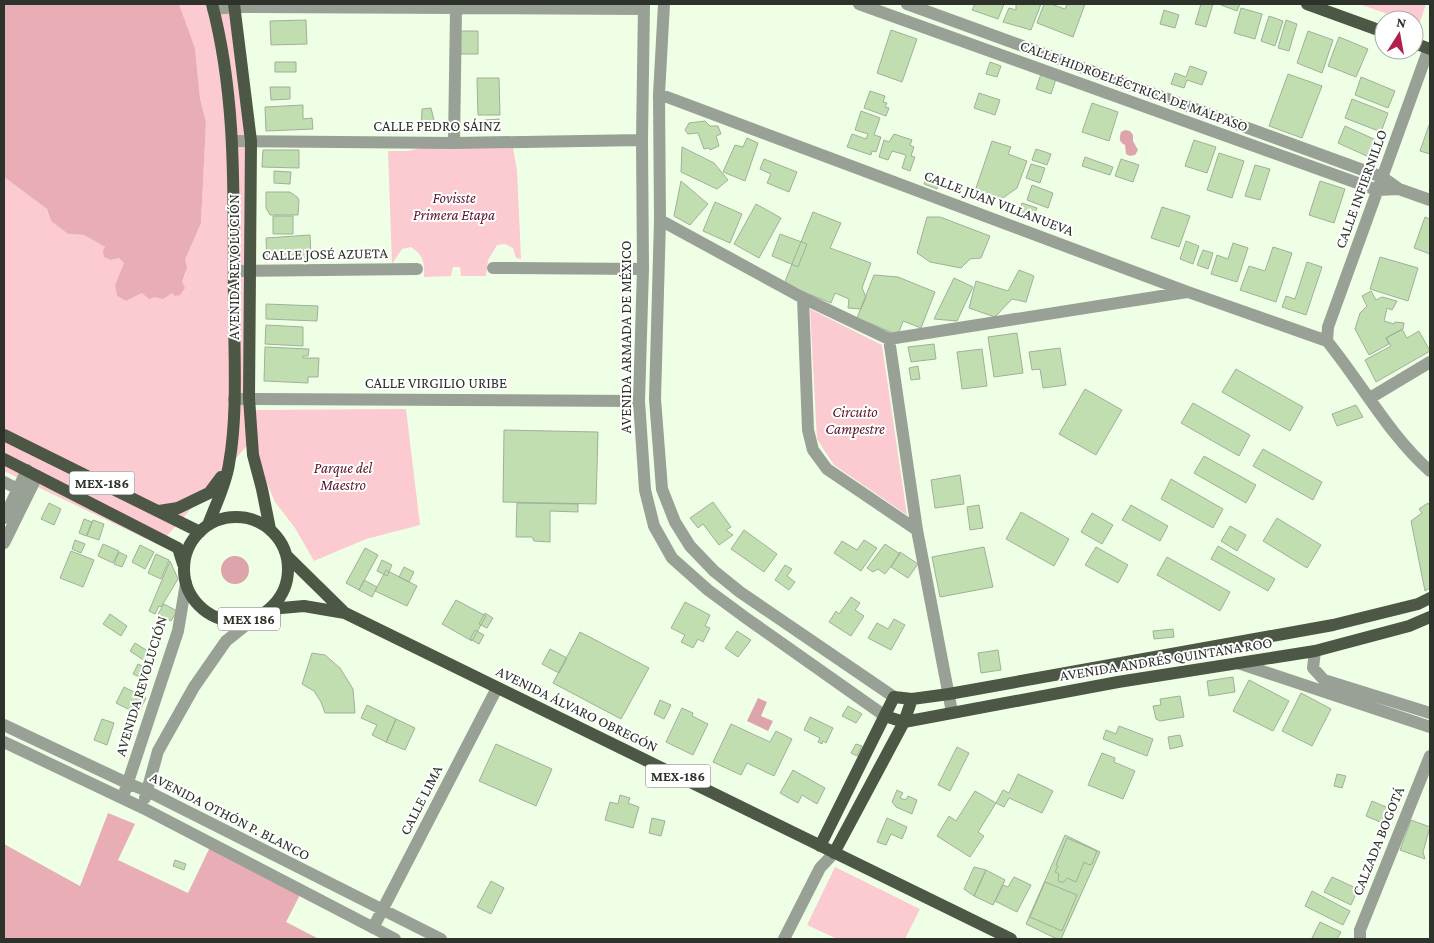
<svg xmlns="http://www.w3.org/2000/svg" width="1434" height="943" viewBox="0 0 1434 943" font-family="'Crimson Pro',serif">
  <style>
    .green { fill: #fccad1 }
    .forest { fill: #e9adb6 }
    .water { fill: #dea4ac }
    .building { fill: #c0deaf; stroke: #a1b099 }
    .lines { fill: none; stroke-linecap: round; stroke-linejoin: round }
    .minor { stroke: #99a096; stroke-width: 12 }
    .major { stroke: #4c5746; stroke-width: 12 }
    .labels { text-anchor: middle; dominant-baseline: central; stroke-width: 4; stroke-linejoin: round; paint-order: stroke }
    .shield { fill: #fff; stroke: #6c706a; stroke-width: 1 }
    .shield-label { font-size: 14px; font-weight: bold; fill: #2d332a }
    .street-label { font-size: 15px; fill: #2d332a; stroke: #fff }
    .park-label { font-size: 15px; font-style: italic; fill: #5b1628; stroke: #fff }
  </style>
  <rect width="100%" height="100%" fill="#efffe6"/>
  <path class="green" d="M179 4H231L250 98 254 410 406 409 420 525 366 539 314 561 295 528 275 502 259 465 254 438 159 545 4 471V177L47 209 51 221 68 234 84 235 105 247 111 260 119 258 124 263 115 285 117 296 126 301 142 293 155 297 168 294 172 293 182 282 186 272 185 260 201 223 206 122 200 98 195 48Z
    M1359 4H1426L1419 25 1414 23V20H1405Z
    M422 148H513L517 170 521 259 516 258 513 248 505 244 497 245 488 260 486 276H461L460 267H453L451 276 424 277C425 262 423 255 411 247L402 249 392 264 388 151H407Z
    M810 309 882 345 907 515 834 465 817 439Z
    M835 867 920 909 905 939H837L807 925Z"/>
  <path class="forest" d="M4 4H179L195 48 200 98 206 122 201 223 185 260 187 268 182 282 185 288 180 295 175 296 172 293 163 299 155 297 149 299 142 293 126 301 117 296 115 285 124 263 119 258 111 260 104 257 103 251 105 247 84 235 68 234 51 221 47 209 4 177Z
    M108 813 135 824 118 860 188 893 210 847 301 893 286 922 319 939H4V844L80 886Z"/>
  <path class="water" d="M1125 130 1130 131 1133 135V141L1138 150 1135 155 1130 156 1126 154 1125 145C1119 142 1119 139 1121 132Z
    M221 570a14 14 0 1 1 28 0a14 14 0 1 1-28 0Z
    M758 698 767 702 761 716 773 721 768 731 747 721Z"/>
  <path class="building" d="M975 4H1004L998 19 972 10Z
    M1016 4H1041L1031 30 1003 22 1009 8 1016 10Z
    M1044 4H1051L1065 9 1067 4H1085L1073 37 1037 23Z
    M1201 4H1213L1206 27 1195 24Z
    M1222 4H1240L1237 11 1221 5Z
    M1241 8 1262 14 1255 39 1234 33Z
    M1164 10 1179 15 1175 28 1160 24Z
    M1269 16 1283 21 1275 46 1261 41Z
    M306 20 307 44 271 45 270 21Z
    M1286 20 1297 24 1289 51 1278 48Z
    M891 30 917 39 902 82 877 73Z
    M460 31H478V54H461Z
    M1308 31 1333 40 1322 73 1297 63Z
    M1339 37 1368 49 1356 77 1328 66Z
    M275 62H296V72H275Z
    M990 62 1001 66 997 77 986 74Z
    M1190 66 1207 72 1202 85 1187 80 1184 88 1171 84 1175 73 1186 77Z
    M1041 74 1056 79 1051 94 1036 89Z
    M1288 74 1322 86 1302 138 1269 126Z
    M1361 77 1395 91 1388 108 1355 95Z
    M477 78H499L500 115H478Z
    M270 87H290V99L271 100Z
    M870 91 885 96 883 102 887 103 885 107 889 108 886 116 864 108Z
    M979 93 1000 100 995 115 974 108Z
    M1352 99 1388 113 1381 132 1345 118Z
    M1092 103 1118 112 1109 141 1082 132Z
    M303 105V119L312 118 313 129 266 131 265 107Z
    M431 108 434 120V131L421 132 422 109Z
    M861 111 880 118 874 135 881 137 876 152 872 151 871 155 847 147 852 134 866 139 868 134 855 130Z
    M499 119 500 130 486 131 485 120Z
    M705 121 710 126H718L721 134 716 136 719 146 710 150 709 148 704 149 698 133 688 134 685 130 689 123Z
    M1429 125H1430V154L1420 151Z
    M1345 126 1376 140 1369 157 1338 143Z
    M894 134 912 140 910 145 914 147 911 156 915 157 910 171 902 168 906 155 892 151 888 160 879 157 884 140 889 142Z
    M747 138 758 143 745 181 723 172 735 145 743 147Z
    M1194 140 1216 147 1207 173 1185 166Z
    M992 141 1011 147 1008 154 1027 161 1017 188 1000 200 975 191Z
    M682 147 714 163 728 180 717 189 681 172Z
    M1036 149 1051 154 1047 165 1032 160Z
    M263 150H299V168L262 167Z
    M1219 153 1244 161 1232 198 1207 190Z
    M1085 157 1113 167 1110 175 1082 166Z
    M764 159 797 172 789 192 767 183 771 174 760 169Z
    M1121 159 1139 165 1133 182 1115 176Z
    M1031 164 1045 168 1040 183 1026 178Z
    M1255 165 1270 169 1260 200 1245 196Z
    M274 171 291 172 290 184 274 183Z
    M928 172 941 177 937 189 924 184Z
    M681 181 708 204 690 225 674 216Z
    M1320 181 1345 189 1334 223 1309 215Z
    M1032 185 1053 193 1048 208 1027 200Z
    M266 192H290L297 197 299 200 298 215H270L266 208Z
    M715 202 742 214 730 243 703 231Z
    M1022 203 1037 208 1033 219 1018 214Z
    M756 204 781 218 759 258 734 244Z
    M1162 207 1190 216 1179 247 1151 238Z
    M813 212 841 223 830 248 871 263 862 288 866 297 861 309 848 308 849 299 835 293 831 303 784 284Z
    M273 216H293V234H273Z
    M927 217H940L990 236 981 258 970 259 961 268 930 262 917 253Z
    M1425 217 1430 219V254L1414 248Z
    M780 234 807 244 798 267 772 256Z
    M310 235 311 257 267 259 266 238Z
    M1186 241 1199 246 1193 264 1180 259Z
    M1233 243 1248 248 1237 282 1211 274 1217 255 1228 259Z
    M1273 247 1292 253 1276 302 1240 290 1249 266 1265 271Z
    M1203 250 1213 253 1208 269 1197 265Z
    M1380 257 1418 268 1408 301 1370 289Z
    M1307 262 1322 267 1306 315 1282 307 1286 296 1295 299Z
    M1019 270 1034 276 1026 302 1012 299 995 317 969 308 976 281 1008 291Z
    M874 275 898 277 935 292 921 328 903 321 898 335 857 318Z
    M954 278 973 287 957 321 934 319Z
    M1371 291 1376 300 1382 297 1397 301 1392 310 1387 308 1384 321 1394 324 1395 322 1404 323 1403 329 1386 338 1389 344 1369 355 1355 329 1360 313 1367 306 1362 296Z
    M266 304 318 306 317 321 266 319Z
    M266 325 303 327V346L265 344Z
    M1402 329 1407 338 1419 331 1430 351 1376 382 1365 360 1391 346 1386 338Z
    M1017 333 1023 373 994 377 988 337Z
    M934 344 936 359 911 362 908 347Z
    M265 347 309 349 308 356H303V358H319L318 377H308V383L264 381Z
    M1060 348 1066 385 1043 388 1040 369 1032 370 1029 352Z
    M982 349 987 386 962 389 957 352Z
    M918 366 920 379 911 380 909 368Z
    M1236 369 1303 407 1290 431 1222 392Z
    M1085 389 1122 410 1096 455 1059 434Z
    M1193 403 1250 435 1239 456 1181 423Z
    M1356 405 1363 417 1337 426 1332 414Z
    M504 430 598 432 596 504 503 502Z
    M1263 449 1322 482 1313 500 1253 466Z
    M1204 456 1256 485 1246 503 1194 473Z
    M960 475 964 504 935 508 931 480Z
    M1171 479 1223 509 1213 528 1161 499Z
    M713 502 731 527 726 530 733 535 719 545 703 524 698 528 690 518Z
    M49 503 61 509 54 525 41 519Z
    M517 503 578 504V512L550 511V542L534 541 532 537H516Z
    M1428 503 1430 506V588L1425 591 1411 521 1422 513 1419 509Z
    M979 505 983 528 970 530 967 507Z
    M1131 505 1168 526 1160 541 1122 520Z
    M1021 512 1069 539 1054 566 1006 539Z
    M1092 513 1113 525 1102 544 1081 532Z
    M1277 518 1321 545 1307 568 1263 541Z
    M84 519 92 522 86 536 79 533Z
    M93 520 104 524 99 540 87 536Z
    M1230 526 1246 535 1237 551 1221 541Z
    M744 530 777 554 764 572 731 549Z
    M75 540 85 544 81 553 72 549Z
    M864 540 877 548 861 571 834 553 842 541 857 550Z
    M103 544 119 551 113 563 98 556Z
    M885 544 900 554 885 574 878 569 873 572 867 568Z
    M140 545 154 552 145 569 132 562Z
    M1218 546 1275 579 1268 591 1211 559Z
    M984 547 993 587 940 597 932 557Z
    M1096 547 1128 565 1118 583 1085 565Z
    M365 548 378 555 359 590 346 583Z
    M71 551 94 560 83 587 60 578Z
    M119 552 127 556 122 567 114 564Z
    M900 552 918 564 908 578 891 567Z
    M156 554 169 560 161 579 148 573Z
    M1167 557 1230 592 1220 611 1157 575Z
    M382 560 392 565 387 576 377 571Z
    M170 561 178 579 161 607 159 606 155 614 149 611Z
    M785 565 792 569 787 576 795 582 789 590 775 580Z
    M404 567 414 572 409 582 399 577Z
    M386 570 417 586 407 606 375 591Z
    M364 580 377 587 372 597 359 590Z
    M851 597 860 603 855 610 864 616 851 636 829 622 836 611 839 614Z
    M456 600 486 616 472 641 442 624Z
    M685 602 710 615 705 626 710 628 703 642 698 639 693 648 681 642 685 635 671 628Z
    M164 604 177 611 171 621 158 614Z
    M485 613 493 618 487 628 479 624Z
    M110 614 127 626 121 636 103 624Z
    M894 619 905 625 891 650 868 638 877 623 888 629Z
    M1173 629 1174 637 1154 639 1153 631Z
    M475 630 484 635 479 644 470 639Z
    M737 631 751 640 738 657 725 648Z
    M580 632 649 668 621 719 553 683Z
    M135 643 151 653 145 661 130 651Z
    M550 649 567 658 559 673 542 664Z
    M998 650 1001 670 981 673 978 653Z
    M312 653 325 655 340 668 353 689 355 713H325L321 702 314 691 302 684Z
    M138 664 151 670 146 680 133 674Z
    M1233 677 1235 692 1209 696 1207 681Z
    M1249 680 1289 701 1273 731 1233 711Z
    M124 687 146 698 138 714 116 703Z
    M1301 693 1331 709 1312 746 1282 731Z
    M1180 696 1184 717 1160 721 1156 719 1153 706 1161 705 1160 699Z
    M660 700 671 705 664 719 654 714Z
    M367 705 396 719 386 742 372 735 377 725 361 718Z
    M848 706 862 714 856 723 842 716Z
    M682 708 693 713 692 716 708 724 693 755 666 742Z
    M810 717 833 728 826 743 823 741 822 744 818 742 820 738 804 730Z
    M102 719 114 723 107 745 94 740Z
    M396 719 415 728 405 750 386 742Z
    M731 724 770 742 776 731 792 739 774 776 747 763 741 775 713 762Z
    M1119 726 1153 739 1147 756 1103 739 1106 730 1116 734Z
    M1180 735 1183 746 1170 749 1168 737Z
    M496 744 552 769 536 806 479 781Z
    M856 744 862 746 857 756 851 753Z
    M957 747 969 753 950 791 938 785Z
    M1102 753 1115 758 1114 762 1135 771 1123 799 1088 785Z
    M793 770 825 788 817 804 802 795 798 803 780 793Z
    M1018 774 1053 791 1042 813 1009 798 1004 807 996 803 1003 790 1009 793Z
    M1337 774 1346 776 1342 788 1334 786Z
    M897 790 903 793 900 798 906 800 908 796 917 800 912 814 896 807 892 802Z
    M975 791 996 803 978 832 984 836 970 857 937 836 949 816 956 821Z
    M620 795 630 798 628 803 639 807 633 828 605 820 610 802 618 804Z
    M1372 801 1393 810 1387 825 1366 816Z
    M652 818 665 821 661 836 649 833Z
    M887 818 907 827 902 839 891 834 886 845 877 842Z
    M1411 820 1430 827 1423 852 1425 859 1400 850Z
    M1065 835 1100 852 1061 939H1057L1026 924Z
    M1067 838 1097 851 1092 864 1089 865 1084 862 1076 882 1067 878 1064 882H1060L1058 881 1059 874 1055 872 1058 866 1056 865Z
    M175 860 186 864 184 870 173 866Z
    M974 867 986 870 974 896 964 889Z
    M986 870 1005 880 993 905 974 896Z
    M1014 877 1031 885 1017 912 995 901 1003 885 1008 887Z
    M1332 877 1358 889 1351 905 1324 892Z
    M491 881 504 888 491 914 477 907Z
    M1045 882 1077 895 1062 931 1030 917Z
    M1312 891 1350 911 1343 925 1305 906Z
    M1320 922 1341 932 1337 939H1316L1312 938Z"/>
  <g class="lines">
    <path class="minor" d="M644 4 642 140 643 269 639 401 645 490 654 526 672 558 708 590 746 618 885 716
      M664 4 659 94 660 220 655 399 662 489 675 522 690 546 714 571 740 592 894 697
      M859 4 1377 190 1399 189
      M907 4 1382 177 1399 189 1430 200
      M213 9 235 7 644 9
      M659 94 1188 292 1327 341
      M232 141 454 143 642 140
      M454 143 456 9
      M660 220 803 298 889 339 1187 292
      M493 268 643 269
      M234 271 417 269
      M803 298 808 430 813 450 827 469 917 530
      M889 339 917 530 952 712
      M1327 341 1328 327 1429 48
      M1327 341C1362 384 1389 435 1430 471
      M1370 398 1430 362
      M234 399 639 401
      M4 482 24 492
      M4 518 27 470
      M4 543 37 476
      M1315 651 1313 668 1324 680 1430 713
      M1238 663 1430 727
      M4 725 127 783 147 791 441 939
      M4 742 143 808 395 939
      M125 791 178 631 186 583
      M145 798 158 751 194 687 226 641 255 618
      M373 928 497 688
      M784 939 820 868 834 853
      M1360 939V930L1430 756"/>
    <path class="major" d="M234 4 251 141 249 398 253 455 262 489 270 529
      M1307 4 1384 32
      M1414 43 1430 49
      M4 435 200 532
      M4 459 178 548 183 564
      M159 511 178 508 209 493 221 477
      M184 569a52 52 0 1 1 104 0a52 52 0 1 1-104 0Z
      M208 525C215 506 226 485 229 464 238 415 234 355 234 305 233 204 238 102 212 4
      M287 556 345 613
      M270 609 304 606 345 613 1011 939
      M885 716 904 722 1118 682 1315 651 1409 626 1430 617
      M820 846 894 697 912 699 949 694 1333 625 1418 604 1430 598
      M834 853 904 722 912 699"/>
  </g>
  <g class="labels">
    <g class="shield">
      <rect x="69.5" y="471.5" width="65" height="23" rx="4"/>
      <rect x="218" y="607.5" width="62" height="23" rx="4"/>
      <rect x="645.5" y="764.5" width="65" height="23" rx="4"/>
    </g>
    <g class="shield-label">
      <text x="102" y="483">MEX-186</text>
      <text x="249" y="619">MEX 186</text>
      <text x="678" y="776">MEX-186</text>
    </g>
    <g class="street-label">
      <text transform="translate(1134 86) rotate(20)">CALLE HIDROELÉCTRICA DE MALPASO</text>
      <text x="437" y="126">CALLE PEDRO SÁINZ</text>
      <text transform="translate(1361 189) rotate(-70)">CALLE INFIERNILLO</text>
      <text transform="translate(999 203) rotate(21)">CALLE JUAN VILLANUEVA</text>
      <text transform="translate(325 254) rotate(-1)">CALLE JOSÉ AZUETA</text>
      <text transform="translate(234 267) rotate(-90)">AVENIDA REVOLUCIÓN</text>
      <text transform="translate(626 337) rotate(-90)">AVENIDA ARMADA DE MÉXICO</text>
      <text x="436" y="383">CALLE VIRGILIO URIBE</text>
      <text transform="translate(1166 659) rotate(-9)">AVENIDA ANDRÉS QUINTANA ROO</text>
      <text transform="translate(141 686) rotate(-73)">AVENIDA REVOLUCIÓN</text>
      <text transform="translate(577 709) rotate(26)">AVENIDA ÁLVARO OBREGÓN</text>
      <text transform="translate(421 800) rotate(-63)">CALLE LIMA</text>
      <text transform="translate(230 816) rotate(27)">AVENIDA OTHÓN P. BLANCO</text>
      <text transform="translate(1378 841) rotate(-68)">CALZADA BOGOTÁ</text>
    </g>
    <g class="park-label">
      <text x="454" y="198">Fovisste<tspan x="454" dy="17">Primera Etapa</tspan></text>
      <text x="855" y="412">Circuito<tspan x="855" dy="17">Campestre</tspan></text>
      <text x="343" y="468">Parque del<tspan x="343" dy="17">Maestro</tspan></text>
    </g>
  </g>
  <rect width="1434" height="943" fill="none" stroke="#2d332a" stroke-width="10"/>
  <g transform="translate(1399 35) rotate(11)"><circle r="24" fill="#ffffff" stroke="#abadaa"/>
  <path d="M0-4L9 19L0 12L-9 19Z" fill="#b1204c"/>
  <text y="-8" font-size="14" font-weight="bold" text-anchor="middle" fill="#2d332a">N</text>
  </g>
</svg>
